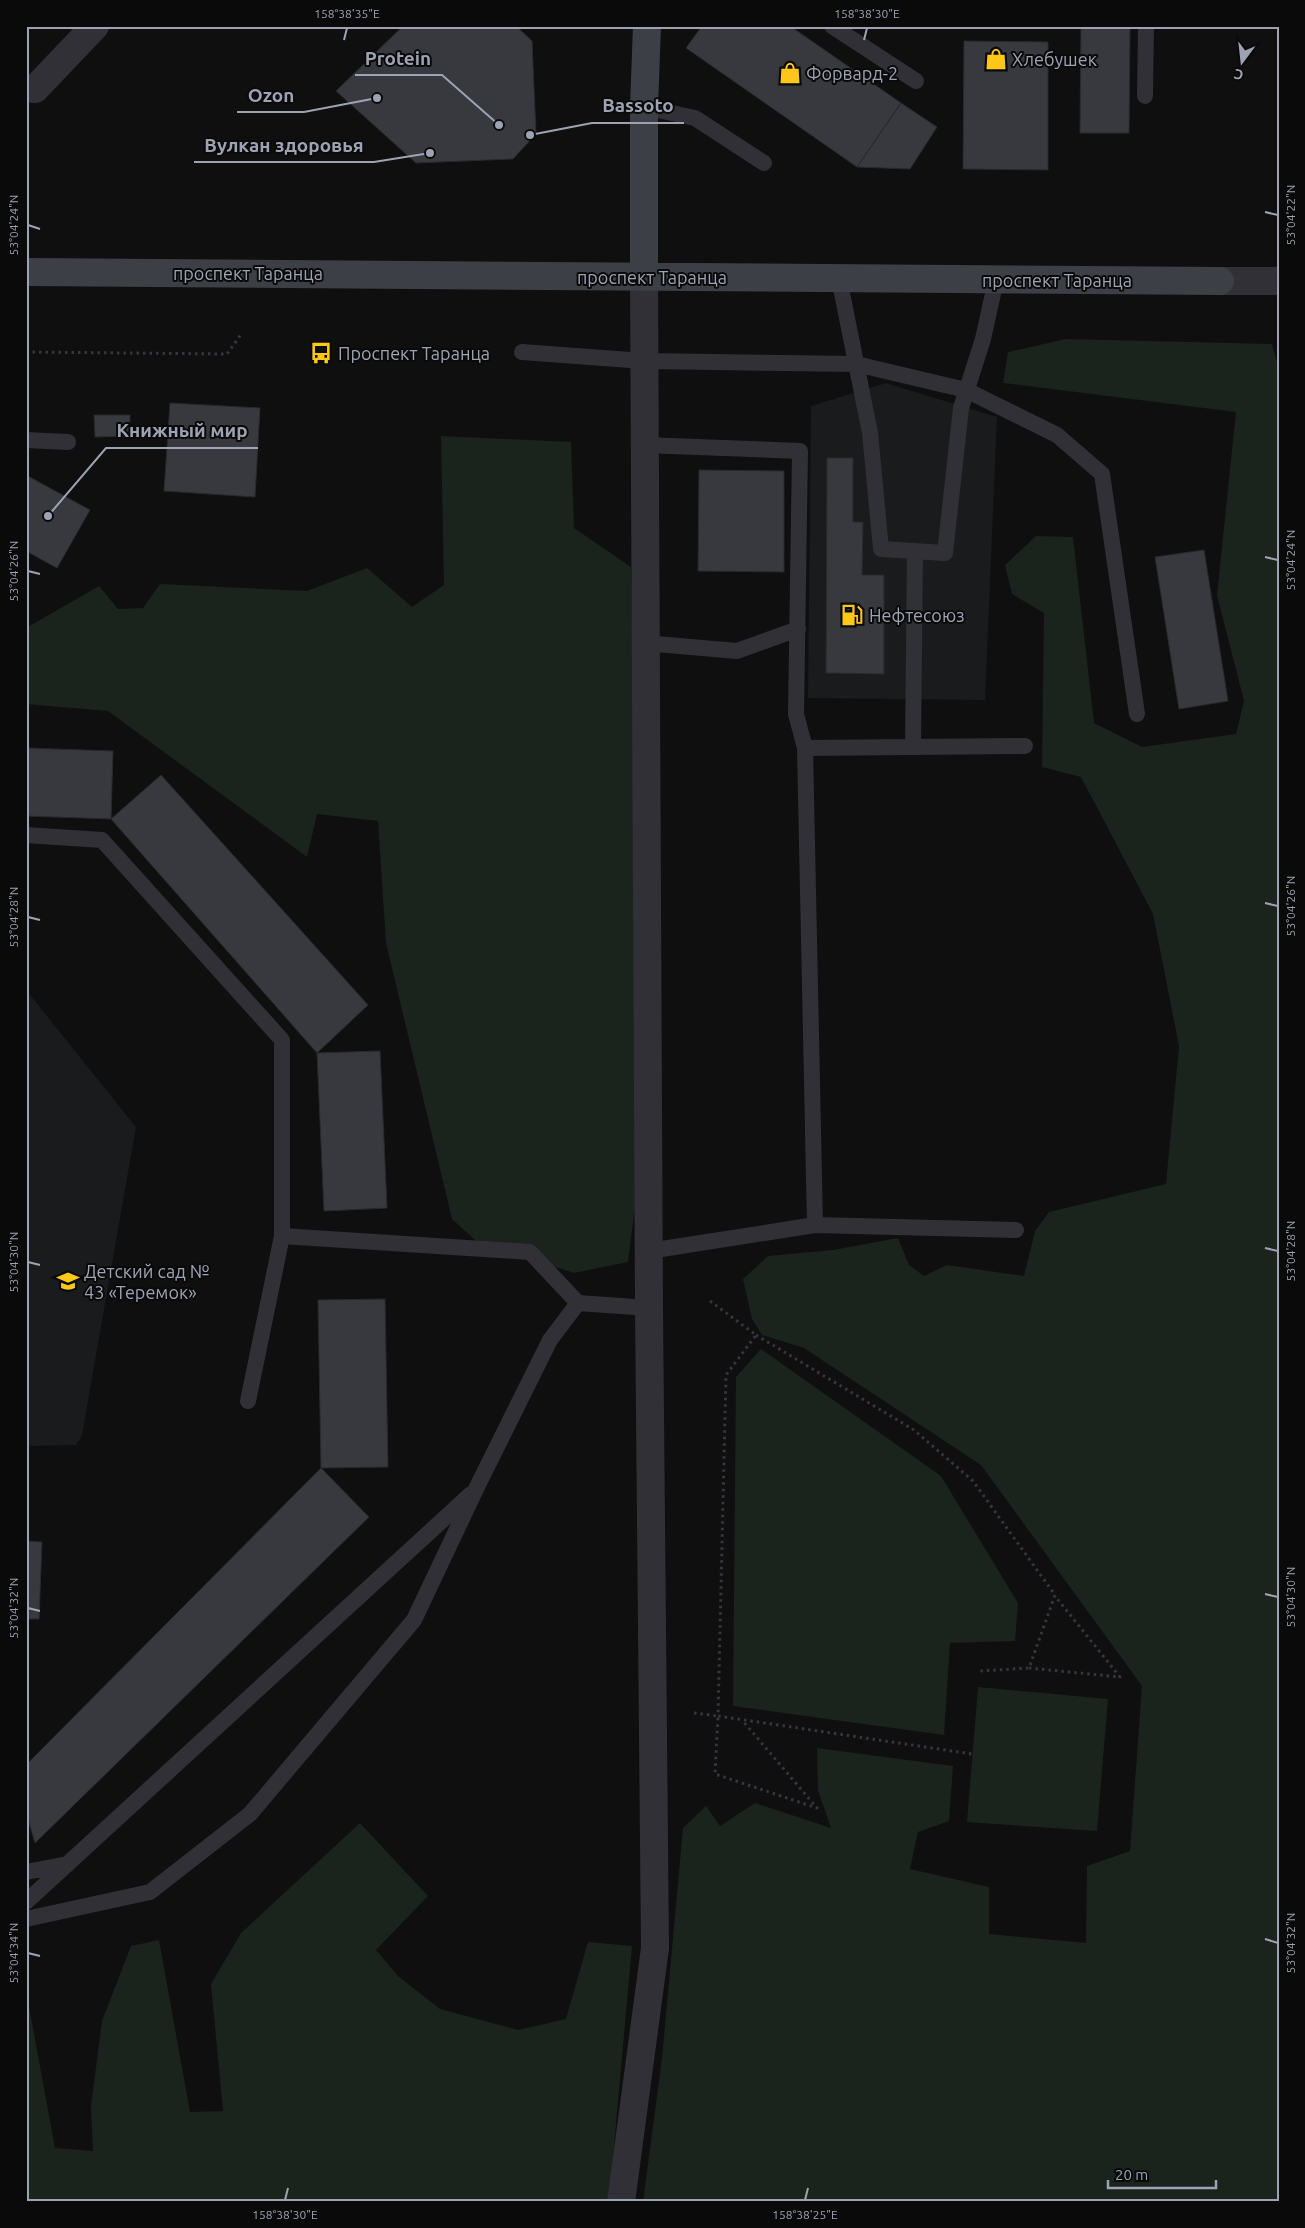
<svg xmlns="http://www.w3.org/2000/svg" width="1305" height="2228" viewBox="0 0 1305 2228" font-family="Ubuntu,sans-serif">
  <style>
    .built { fill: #1a1b1d }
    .green { fill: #1b231d }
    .building { fill: #38393f; stroke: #29292d }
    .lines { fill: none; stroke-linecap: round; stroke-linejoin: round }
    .path { stroke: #35373d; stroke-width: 3; stroke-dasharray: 2.5 4; stroke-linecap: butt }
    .service { stroke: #303036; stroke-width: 16 }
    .minor { stroke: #303036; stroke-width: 28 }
    .tertiary { stroke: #303036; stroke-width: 28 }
    .secondary { stroke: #3d3f46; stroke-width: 28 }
    .ticks { fill: none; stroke: #9ea3b3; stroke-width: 2 }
    .labels { text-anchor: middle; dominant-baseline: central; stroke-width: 4; stroke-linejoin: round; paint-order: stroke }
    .poi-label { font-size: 18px; fill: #9ea3b3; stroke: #0a0a0b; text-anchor: start }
    .street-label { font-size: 18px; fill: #9ea3b3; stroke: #0a0a0b }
    .leader { fill: none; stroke: #9ea3b3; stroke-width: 2 }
    .callout-dot { fill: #9ea3b3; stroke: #0a0a0b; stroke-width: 2 }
    .callout-label { font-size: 19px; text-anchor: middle; font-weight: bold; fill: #9ea3b3; stroke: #0a0a0b; stroke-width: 4; stroke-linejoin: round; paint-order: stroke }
    .neatline { fill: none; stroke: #9ea3b3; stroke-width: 2 }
    .ticks-label { font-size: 12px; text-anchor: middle; fill: #9ea3b3 }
  </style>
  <rect width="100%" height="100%" fill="#0f0f10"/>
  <path class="built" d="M886 383 997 417 985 700 808 698 811 406Z
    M26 990 136 1127 82 1435 76 1445 26 1446Z"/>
  <path class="green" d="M1066 339 1272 344 1279 370 1278 2202H643L662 2058 683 1828 706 1806 720 1826 755 1803 831 1828 818 1790 817 1748 953 1766 949 1821 918 1832 910 1869 989 1887V1934L1086 1943 1087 1866 1130 1851 1142 1686 981 1465 804 1348 762 1335 752 1319 743 1279 768 1256 833 1250 898 1238 909 1265 924 1276 947 1265 1024 1276 1035 1231 1049 1212 1166 1184 1179 1046 1153 914 1081 777 1042 767 1044 613 1012 594 1005 565 1036 536 1073 537 1094 723 1142 747 1236 734 1244 701 1217 595 1236 412 1003 383 1008 352Z
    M441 436 571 442 574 528 631 567 637 900 635 1206 628 1262 574 1273 476 1241 452 1219 386 943 378 821 317 814 307 857 108 711 26 704 28 645 26 628 99 586 118 609 143 608 160 584 307 591 367 568 412 607 444 585Z
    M761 1349 941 1476 1018 1603 1015 1641 950 1643 944 1735 733 1706 736 1377Z
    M978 1687 1108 1699 1097 1831 967 1822Z
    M360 1823 428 1896 376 1950 398 1976 440 2009 518 2030 566 2019 588 1942 632 1946 609 2202H26V1990L55 2148 93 2151 91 2106 102 2021 131 1946 159 1940 190 2112 223 2111 211 1984 241 1933Z"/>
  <path class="building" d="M403 26H516L532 41 536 134 513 159 416 163 336 91Z
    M702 26H790L901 103 857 167 686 48Z
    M1081 26H1130L1129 133H1080Z
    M964 41 1048 42V170L963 169Z
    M901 103 937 127 910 169 857 167Z
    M170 403 260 408 255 497 164 491Z
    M94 415H130V436L95 437Z
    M827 458H853V522H863L862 575H884V674L826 673Z
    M699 470 784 471V572L698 571Z
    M26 475 90 510 57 568 26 551Z
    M1204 550 1228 701 1179 709 1155 557Z
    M26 748 113 751 111 819 26 816Z
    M161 775 368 1005 317 1053 111 819Z
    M380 1051 387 1208 324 1211 317 1053Z
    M385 1299 388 1467 321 1468 318 1300Z
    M321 1468 369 1517 35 1843 26 1812V1765Z
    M26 1541 42 1542 39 1619H26Z"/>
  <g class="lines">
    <path class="path" d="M26 352 227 354 242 333
      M710 1301 756 1335 726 1375 718 1716 972 1754
      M756 1335 914 1430 973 1481 1055 1595 1029 1668 980 1671
      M1029 1668 1120 1677 1055 1596
      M694 1713 718 1716 715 1774 817 1808 742 1720"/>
    <path class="service" d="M832 26 916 81
      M1145 96 1146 26
      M644 107 695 118 764 163
      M839 278 870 433 881 549 945 553 961 408 983 339 996 280
      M522 352 644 361 856 364 966 390 1057 435 1102 474 1137 714
      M26 440 68 442
      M644 445 800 451 796 714 805 748 815 1225
      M645 643 737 651 798 629
      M913 747 915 551
      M805 748 1025 746
      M26 835 102 840 282 1040V1236L530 1252 578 1303
      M649 1251 815 1225 1016 1230
      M248 1401 282 1236
      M26 1872 68 1864
      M26 1902 471 1494
      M26 1919 150 1892 250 1814 414 1620 476 1489 550 1340 578 1303 649 1308"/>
    <path class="minor" d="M26 88 35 89 95 26
      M621 2202 655 1948 649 1308 644 277"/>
    <path class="tertiary" d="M1220 281H1279"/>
    <path class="secondary" d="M26 272 1220 281
      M644 277V107L647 26"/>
  </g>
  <path class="ticks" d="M344 40 347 28M864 40 867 28M1265 212 1278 215M28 225 40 229M1265 557 1278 560M28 571 40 574M1265 903 1278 906M28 917 40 920M1265 1248 1278 1251M28 1262 40 1265M1265 1594 1278 1597M28 1608 40 1611M1265 1939 1278 1943M28 1953 40 1956M285 2200 288 2188M805 2200 808 2188"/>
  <defs>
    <g id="shop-bare" transform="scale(1.725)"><path d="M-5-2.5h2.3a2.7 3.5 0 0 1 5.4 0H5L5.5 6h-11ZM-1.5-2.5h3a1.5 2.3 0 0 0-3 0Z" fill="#ffc718" stroke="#0a0a0b" stroke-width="2.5" paint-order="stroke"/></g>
    <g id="bus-bare" transform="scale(1.725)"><path d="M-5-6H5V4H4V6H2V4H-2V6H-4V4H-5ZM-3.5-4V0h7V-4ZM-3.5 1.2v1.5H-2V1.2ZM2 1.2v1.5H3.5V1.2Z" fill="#ffc718" stroke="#0a0a0b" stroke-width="2.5" paint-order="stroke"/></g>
    <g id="fuel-bare" transform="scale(1.725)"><path d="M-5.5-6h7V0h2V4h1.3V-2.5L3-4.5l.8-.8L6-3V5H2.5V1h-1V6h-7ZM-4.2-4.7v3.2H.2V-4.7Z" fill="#ffc718" stroke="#0a0a0b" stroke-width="2.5" paint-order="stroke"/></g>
    <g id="school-bare" transform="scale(1.725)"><path d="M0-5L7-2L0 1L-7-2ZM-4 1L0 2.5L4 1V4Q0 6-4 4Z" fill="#ffc718" stroke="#0a0a0b" stroke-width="2.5" paint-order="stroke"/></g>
  </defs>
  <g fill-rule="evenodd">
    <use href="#shop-bare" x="996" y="59"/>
    <use href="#shop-bare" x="790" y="73"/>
    <use href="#bus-bare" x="321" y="353"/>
    <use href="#fuel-bare" x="852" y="615"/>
    <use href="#school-bare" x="68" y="1281"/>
  </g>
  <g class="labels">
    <g class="poi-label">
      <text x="1012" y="59">Хлебушек</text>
      <text x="806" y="73">Форвард-2</text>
      <text x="338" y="353">Проспект Таранца</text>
      <text x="869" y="615">Нефтесоюз</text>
      <text x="84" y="1271">Детский сад №<tspan x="84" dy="21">43 «Теремок»</tspan></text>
    </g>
    <g class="street-label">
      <text x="248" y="273">проспект Таранца</text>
      <text x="652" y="277">проспект Таранца</text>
      <text x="1057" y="280">проспект Таранца</text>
    </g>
  </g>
  <path class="leader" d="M499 125L442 75H355M377 98L304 112H237M530 135L592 123H684M430 153L374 162H194M48 516L106 448H258"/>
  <g class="callout-dot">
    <circle cx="499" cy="125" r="5"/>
    <circle cx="377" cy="98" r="5"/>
    <circle cx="530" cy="135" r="5"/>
    <circle cx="430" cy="153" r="5"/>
    <circle cx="48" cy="516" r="5"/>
  </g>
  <g class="callout-label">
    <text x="398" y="65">Protein</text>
    <text x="271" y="102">Ozon</text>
    <text x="638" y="112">Bassoto</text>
    <text x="284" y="152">Вулкан здоровья</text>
    <text x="182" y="437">Книжный мир</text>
  </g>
  <rect width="1305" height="2228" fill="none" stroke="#0a0a0b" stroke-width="55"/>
  <g transform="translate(1242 62) rotate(195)" stroke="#0a0a0b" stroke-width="4" paint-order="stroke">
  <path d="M0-4L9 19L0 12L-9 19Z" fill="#9ea3b3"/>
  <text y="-8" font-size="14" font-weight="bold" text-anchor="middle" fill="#9ea3b3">С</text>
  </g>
  <path d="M1108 2180v8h108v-8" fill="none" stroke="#9ea3b3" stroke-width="2.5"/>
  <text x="1115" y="2180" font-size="15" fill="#9ea3b3" stroke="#0a0a0b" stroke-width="4" paint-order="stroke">20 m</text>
  <rect x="28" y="28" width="1250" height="2172" class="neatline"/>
  <g class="ticks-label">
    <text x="347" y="18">158°38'35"E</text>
    <text x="867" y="18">158°38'30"E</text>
    <text transform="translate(1291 215) rotate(-90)" y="4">53°04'22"N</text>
    <text transform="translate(14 225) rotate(-90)" y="4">53°04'24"N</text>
    <text transform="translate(1291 560) rotate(-90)" y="4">53°04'24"N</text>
    <text transform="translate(14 571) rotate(-90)" y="4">53°04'26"N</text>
    <text transform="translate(1291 906) rotate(-90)" y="4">53°04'26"N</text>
    <text transform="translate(14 917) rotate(-90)" y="4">53°04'28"N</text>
    <text transform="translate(1291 1251) rotate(-90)" y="4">53°04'28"N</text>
    <text transform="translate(14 1262) rotate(-90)" y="4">53°04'30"N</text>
    <text transform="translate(1291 1597) rotate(-90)" y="4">53°04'30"N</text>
    <text transform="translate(14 1608) rotate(-90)" y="4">53°04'32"N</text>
    <text transform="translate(1291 1943) rotate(-90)" y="4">53°04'32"N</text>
    <text transform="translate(14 1953) rotate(-90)" y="4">53°04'34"N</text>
    <text x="285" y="2219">158°38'30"E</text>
    <text x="805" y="2219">158°38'25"E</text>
  </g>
</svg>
